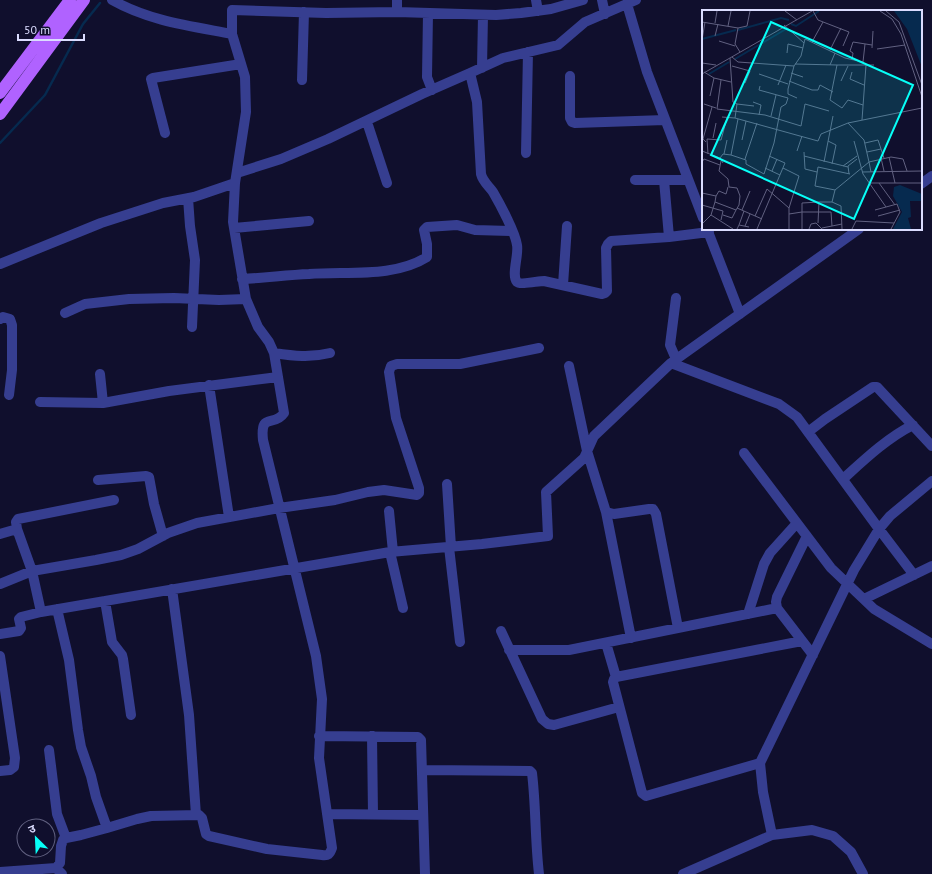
<svg xmlns="http://www.w3.org/2000/svg" width="932" height="874" viewBox="0 0 932 874" font-family="'PT Sans','Noto Sans Devanagari',sans-serif">
  <style>
    .lines { fill: none; stroke-linecap: round; stroke-linejoin: round }
    .stream { stroke: #062a4f; stroke-width: 2.5 }
    .minor { stroke: #363e90; stroke-width: 10 }
    .major { stroke: #b062ff; stroke-width: 12 }
    .inset-river { fill: none; stroke: #062a4f; stroke-width: 2 }
    .inset-road { fill: none; stroke: #616181; stroke-width: 1 }
    .view { fill: #07fff7; fill-opacity: 0.15; stroke: #07fff7; stroke-width: 2 }
    .inset-edge { fill: none; stroke: #dbdcff; stroke-width: 2 }
  </style>
  <rect width="100%" height="100%" fill="#100f2d"/>
  <g class="lines">
    <path class="stream" d="M0 143 45 95 83 24 100 3"/>
    <path class="minor" d="M536 0 538 11
      M602 0 605 14
      M627 4 647 72 703 218
      M397 12V0
      M428 13 427 77 432 90
      M232 34V10L326 13 397 12 496 15 521 13 551 9 583 0
      M482 68 483 15
      M470 73 503 58 558 45 585 22 636 0
      M570 76V118L572 122 575 123 665 120
      M302 80 304 12
      M367 122 387 183
      M165 133 151 79 153 78 241 64
      M526 153 528 52
      M237 173 281 159 328 139 422 94 470 73 477 102 481 174C483 182 489 186 493 192 500 204 515 232 517 245 519 255 511 275 517 282 520 285 538 281 544 281L602 294 605 293 607 291 606 248 608 244 611 241 669 237 709 232
      M635 180H688
      M664 180 669 237
      M235 183 233 222 246 299 258 327 269 342 274 353C294 356 310 358 330 353
      M921 184 932 176
      M188 198 190 226 195 260 192 327
      M234 228 309 221
      M707 229 740 314
      M0 264 101 223 163 203 194 197 235 183 246 112 245 77 232 34C190 26 149 21 112 0
      M242 279C264 278 287 275 309 274 347 271 394 278 427 257V244L424 230 427 227 457 225 475 230 512 231
      M563 285 567 226
      M65 313 85 304 129 299 174 298 219 300 246 299
      M0 319 3 317 10 319 12 325V370L9 395
      M274 353 278 377
      M676 359 670 345 676 298
      M671 363 779 404 797 417 879 529 854 570 760 763 763 792 772 835
      M569 366 587 451 606 512 631 638
      M100 374 103 403 169 391 278 377 284 413C274 428 260 411 263 440L316 656 322 699 319 758 332 848C330 854 328 856 322 855L267 849 209 836 206 834 202 818 199 815 151 816 137 819 107 828
      M209 385 229 517
      M40 402 103 403
      M808 432 825 419 873 387H877L932 446
      M744 453 831 568 874 609 932 644
      M843 479C864 460 887 438 913 425
      M98 480 146 476 149 477 154 504 163 536
      M447 484 451 547
      M389 511 393 552
      M606 512 614 514 649 509H653L656 514 678 628
      M17 529 16 522 18 519 114 500
      M0 534 17 529 32 571 41 612
      M807 536 777 597 776 602 777 608 813 655
      M449 547 460 642
      M390 552 403 608
      M914 575 879 529 890 516 932 481
      M0 584 32 571 96 560 121 555 138 549 168 533 197 523 279 508 335 500 368 492 384 490 417 495 419 493V488L396 418 389 372 391 366 397 364H460L539 348
      M172 589 189 715 196 815
      M864 599 932 566
      M105 601 112 642 122 655 123 659 131 715
      M748 614 764 564 770 553 797 523
      M501 631 542 719 548 724 554 725 619 707
      M0 634 19 631 21 628 19 619 21 617 41 612 390 552 482 544 548 536 546 492 584 458 594 436 671 363 859 229
      M606 643 616 677
      M509 650H569L777 608
      M0 656 15 758 14 767 10 770 0 771
      M319 736 418 737 421 740 425 874
      M372 736 373 814
      M49 750 57 814 66 838
      M760 763 646 796 642 793 613 682 614 679 616 677 802 641
      M422 770 530 771 532 773C536 806 535 840 539 874
      M327 814 423 815
      M56 868 60 863 61 846 63 840 66 838 81 835 107 828 96 797 91 776 81 747 78 730 69 660 57 609
      M0 872 56 868 62 874
      M683 874 772 835 812 830 833 836 851 852 863 874"/>
    <path class="major" d="M0 93 70 0
      M0 114 84 0"/>
  </g>
  <g transform="translate(702 10)">
    <rect width="220" height="220" fill="#100f2d"/>
    <path d="M192 1H220V57L205 19ZM198 175 220 184V191H208L209 207 206 208 209 219H191L200 202 191 186 192 177Z" fill="#062a4f"/>
    <path class="inset-river" d="M89 14 94 16 117 1M36 20 79 8 87 10M0 29 34 20M33 49 84 19M7 64 27 52"/>
    <path class="inset-road" d="M83 1 95 10M111 1 116 10 147 22 141 36M178 1 190 9 199 24 220 87M184 1 197 12 220 75M0 12 36 18 33 34 38 42M13 13 15 1M26 16 29 1M36 18 45 16 48 1M13 26 16 14M0 30 3 12M17 31 33 36M110 32 121 12M102 33 103 29 143 48 161 52M170 38 171 21M175 39 203 35M128 40 139 18M85 43 86 34 101 38M30 47 36 52 92 56 99 46 102 33 82 15M28 48 31 92 35 94 33 108M150 50 151 43 148 41 151 32 170 35M161 52 163 34M0 53 14 55M93 54 135 55 128 90 140 98 146 90 161 95M128 55 133 43M135 55H172M30 56 48 61 43 73M92 56 86 79V84L95 88M2 62 12 68 8 86M150 62 148 69 162 75M89 63 101 67M0 64 110 1M57 64 86 74M12 68 29 72M19 70 15 99 63 105 99 116 103 94 127 101M87 71 110 80H116L118 75 131 82M139 71 146 56M76 75 84 55M51 92 59 95 57 105M2 94 14 98M35 94 52 96M69 106 74 85M20 107 33 108 116 131 119 124 146 113 220 98M160 110 164 55M11 128 14 113M40 130 44 111M126 131 134 135 130 154M152 131 161 164 184 197M4 132 1 129 10 97M163 133 176 130 182 148M0 141 18 148 21 153M95 141 100 126M102 142 103 159 115 162M165 142 179 139M6 144 5 129 19 130 25 108M22 144 25 130M29 145 44 150V154L62 164 72 133 79 97 84 94 86 88 57 80 58 76M102 146 146 157M187 147 193 173M18 148 21 144 29 145 36 109M179 148 182 161M43 149 55 113M0 152 2 149 18 155M122 152 131 106M141 156 155 146M63 158 78 165M81 158 97 166 87 198V219M70 161 75 149M160 162 220 161M169 162 167 152 189 147 201 149 205 161M147 164 146 156 155 149M167 173H220M177 173 193 195M133 180 113 176 116 157 148 164M0 183 14 186 13 192M14 186 17 181 24 184 26 177M130 192 133 180 167 152 162 130 146 113M0 195 21 201 19 210M35 198 60 209M40 200 48 181M173 200 195 194 198 202 189 219M100 202H129L130 216M87 204 100 202M9 205 13 192 34 200 37 195 38 186 35 178 27 177 26 169 17 161 19 151M21 205 30 208 34 200M53 206 65 179 87 198M176 206 198 200M116 213 117 192M0 214 9 205 31 219M37 215 42 201M43 216 48 204M120 218 140 214M35 219 37 215 47 217M55 219 83 153 67 146M100 219V193L117 192H130L139 196 140 219M107 219 109 214 114 213 120 219M150 219 154 211 192 213"/>
    <path class="view" d="M69 12 211 75 152 209 9 145Z"/>
    <rect width="220" height="220" class="inset-edge"/>
  </g>
  <g transform="translate(36 838) rotate(336)"><circle r="19" fill="#100f2d" stroke="#616181"/>
  <path d="M0-3L7 15L0 10L-7 15Z" fill="#07fff7"/>
  <text y="-6" font-size="11" font-weight="bold" text-anchor="middle" fill="#dbdcff">उ</text>
  </g>
  <path d="M18 34v6h66v-6" fill="none" stroke="#dbdcff" stroke-width="2"/>
  <text x="24" y="34" font-size="12" fill="#dbdcff" stroke="#100f2d" stroke-width="3" paint-order="stroke">50 m</text>
</svg>
